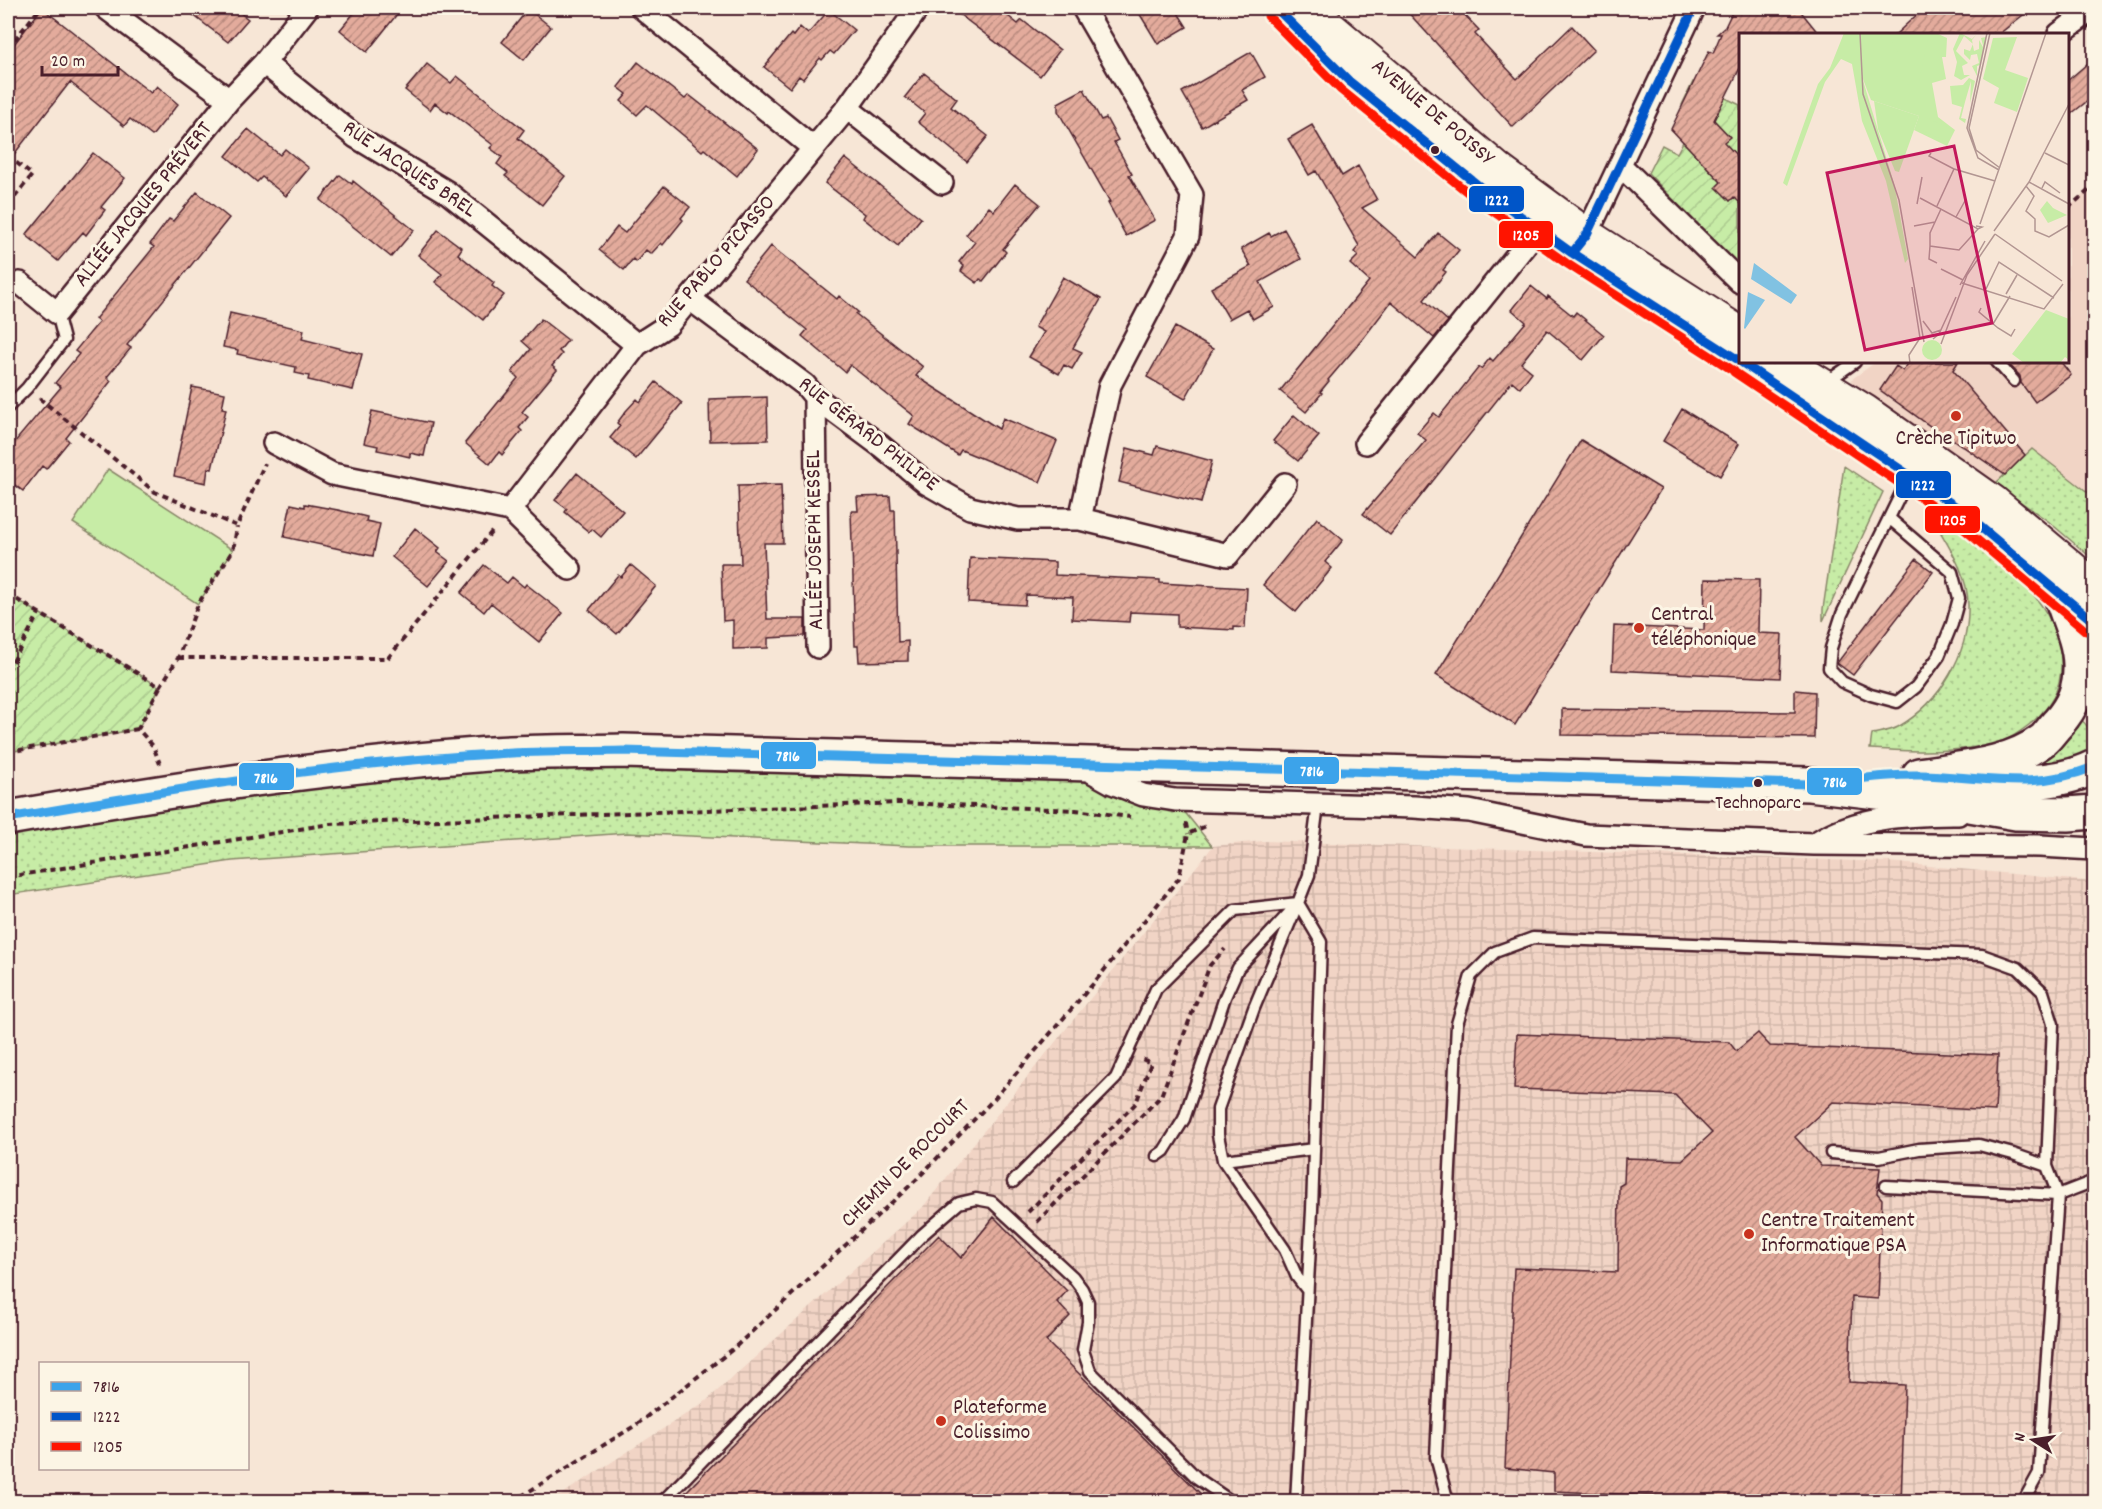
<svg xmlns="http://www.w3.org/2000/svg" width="2102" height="1509" viewBox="0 0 2102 1509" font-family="Dekko,sans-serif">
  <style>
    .built { fill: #f1d4c5 }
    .industrial { fill: url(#industrial-grid) }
    .grass { fill: url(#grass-dots); stroke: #888668; stroke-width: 1.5 }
    .garden { fill: url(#garden-furrows); stroke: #888668; stroke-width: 1.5 }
    .pitch { fill: #c7eca6; stroke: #888668; stroke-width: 1.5 }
    .building { fill: url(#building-hatch); stroke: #4a1f2b; stroke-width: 1.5 }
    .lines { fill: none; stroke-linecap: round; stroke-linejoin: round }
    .lane-casing { stroke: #4a1f2b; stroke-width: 15 }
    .street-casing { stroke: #4a1f2b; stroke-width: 26 }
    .secondary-casing { stroke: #4a1f2b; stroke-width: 34 }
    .primary-casing { stroke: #4a1f2b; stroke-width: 38 }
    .path { stroke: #4a1f2b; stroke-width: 4; stroke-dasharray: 6 4.5; stroke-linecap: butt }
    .lane { stroke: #fcf5e5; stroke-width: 10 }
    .street { stroke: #fcf5e5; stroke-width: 21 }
    .secondary { stroke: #fcf5e5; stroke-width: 30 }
    .primary { stroke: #fcf5e5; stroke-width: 33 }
    .bus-1-casing { stroke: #fcf5e5; stroke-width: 14 }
    .bus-2-casing { stroke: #fcf5e5; stroke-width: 14 }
    .bus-3-casing { stroke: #fcf5e5; stroke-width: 14 }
    .bus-1 { stroke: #3ca3ea; stroke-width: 9 }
    .bus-2 { stroke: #0055c8; stroke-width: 9 }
    .bus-3 { stroke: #ff1400; stroke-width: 9 }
    .bus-dot { fill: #4a1f2b; stroke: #fcf5e5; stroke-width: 2 }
    .poi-dot { fill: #c8321e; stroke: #fcf5e5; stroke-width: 2 }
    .labels { text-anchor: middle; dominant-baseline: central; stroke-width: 6; stroke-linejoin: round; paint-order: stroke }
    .bus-label { font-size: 20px; fill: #4a1f2b; stroke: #fcf5e5 }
    .street-label { font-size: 22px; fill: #4a1f2b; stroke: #fcf5e5 }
    .poi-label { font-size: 22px; fill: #4a1f2b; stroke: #fcf5e5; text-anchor: start }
    .inset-road { fill: none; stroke: #b29692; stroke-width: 1.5 }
    .view { fill: #c2185b; fill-opacity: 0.15; stroke: #c2185b; stroke-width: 3 }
    .inset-edge { fill: none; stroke: #4a1f2b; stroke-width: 3 }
    .line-badge { stroke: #fcf5e5; stroke-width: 2 }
    .badge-label { font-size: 16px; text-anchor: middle; font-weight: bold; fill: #fff }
  </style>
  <defs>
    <pattern id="industrial-grid" width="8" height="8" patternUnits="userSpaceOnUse" patternTransform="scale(1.5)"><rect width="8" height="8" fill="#f1d4c5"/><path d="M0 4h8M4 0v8" fill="none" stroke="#d0b6a9"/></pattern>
    <pattern id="grass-dots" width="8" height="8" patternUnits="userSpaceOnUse" patternTransform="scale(1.5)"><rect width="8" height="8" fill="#c7eca6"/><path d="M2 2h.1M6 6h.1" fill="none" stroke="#acca8f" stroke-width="1.8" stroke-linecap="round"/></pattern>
    <pattern id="garden-furrows" width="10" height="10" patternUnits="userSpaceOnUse" patternTransform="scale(1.5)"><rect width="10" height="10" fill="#c7eca6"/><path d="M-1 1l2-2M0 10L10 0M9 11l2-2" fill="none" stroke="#acca8f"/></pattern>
    <pattern id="building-hatch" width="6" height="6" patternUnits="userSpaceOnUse" patternTransform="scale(1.5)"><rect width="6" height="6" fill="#e3ab9c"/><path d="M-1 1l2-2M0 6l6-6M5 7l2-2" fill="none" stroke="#ba8b7f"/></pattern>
  </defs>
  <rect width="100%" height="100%" fill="#f7e6d6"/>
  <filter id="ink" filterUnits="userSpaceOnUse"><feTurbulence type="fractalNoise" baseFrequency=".0167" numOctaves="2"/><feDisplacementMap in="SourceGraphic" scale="12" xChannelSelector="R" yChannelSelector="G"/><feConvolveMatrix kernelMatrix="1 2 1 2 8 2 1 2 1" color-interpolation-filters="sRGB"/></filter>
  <g filter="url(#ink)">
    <path class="built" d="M2094 185V497L2032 449 1995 484 1853 387 1852 379 1876 362H2068V208Z"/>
    <path class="industrial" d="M1263 841 1888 862 2094 882V1501L550 1502 706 1401 922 1208 1213 846Z"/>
    <path class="grass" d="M2032 449 2094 497V560L2048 521 1995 484Z
      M1844 466 1883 492 1823 621V609Z
      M1955 525 1966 532C1988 553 2016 573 2036 598 2067 638 2074 691 2030 724 2021 731 2009 740 1998 743 1991 746 1983 746 1976 747 1940 753 1906 751 1870 749L1872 734C1880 732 1891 731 1898 727 1940 703 1970 653 1968 605 1968 578 1954 555 1941 533Z
      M2080 719C2094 729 2094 744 2094 759L2022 767Z
      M479 755 1076 763 1175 800 1212 846H909L627 833 232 861 8 895V823Z"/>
    <path class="garden" d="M1693 82 1740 105V159L1729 148 1708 168 1721 182 1730 201 1740 191V269L1648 173 1662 145 1677 153 1683 142 1695 148 1714 120 1682 105Z
      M8 594 160 687 138 729 8 752Z"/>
    <path class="pitch" d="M108 469 233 550 198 604 73 523Z"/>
    <path class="building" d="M42 8 151 93 157 86 178 104 152 136 130 119 124 126 70 82 8 162V125L15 115 8 110V52Z
      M184 8H234L248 19 228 42Z
      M358 8H402L367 52 340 30Z
      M951 8H998L1018 24 1022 20 1060 50 1040 76Z
      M1136 8H1175L1187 27 1158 44Z
      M1404 8H1458L1479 30 1475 34 1517 79 1572 26 1594 50 1513 127Z
      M1734 8H1740V13L1746 8H1798L1819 34H1740V68L1714 120 1730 137 1724 142 1740 159V203L1734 197 1730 201 1716 187 1721 182 1671 129 1709 51 1713 53 1721 34H1717L1725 27Z
      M1924 8H2032L1999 34H1896Z
      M528 9 551 27 524 60 502 42Z
      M829 10 854 30 834 54 830 51 822 60 820 58 803 79 799 76 790 88 764 67 791 34 793 36 800 27 808 34Z
      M1251 52 1265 77 1242 90 1248 100 1202 127 1182 92Z
      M2094 58V96L2067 117V81Z
      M638 62 685 99 689 95 758 149 737 176 704 149 702 151 647 105 637 115 621 101 627 94 618 87Z
      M427 64 451 83 457 76 524 130 518 138 565 176 542 205 505 176 508 173 497 164 502 157 490 148 493 145 449 111 448 113 435 103 430 110 405 90Z
      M924 73 957 99 951 107 988 136 967 162 918 122 925 113 905 97Z
      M1084 89 1101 120 1106 118 1118 140 1114 142 1132 174 1129 175 1155 220 1126 236 1108 203 1110 202 1058 111V103Z
      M1312 125 1342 176 1358 166 1377 200 1362 208 1418 257 1438 233 1459 250 1443 270 1446 272 1424 300 1448 321 1434 338 1391 302 1362 340 1328 380 1329 381 1320 392 1322 393 1306 412 1280 391 1369 281 1350 264 1358 256 1354 252 1359 246 1316 171 1309 175 1288 139Z
      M248 129 280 155 285 149 309 168 286 196 262 177 257 182 226 156Z
      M93 153 125 178 101 207 105 210 86 235 83 232 58 261 26 235Z
      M845 158 921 218 898 246 863 218 865 214 825 183Z
      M340 175 352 184 353 181 414 230 391 257 320 200Z
      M1015 184 1040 204 1003 249 1006 252 983 281 980 279 977 283 961 271 964 266 959 262 975 242 966 235 989 207 994 211Z
      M664 186 690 207 681 218 683 220 663 245 661 243 651 254 646 250 636 262 633 259 624 270 599 250 617 227 625 233Z
      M197 192 229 218 127 345 131 348 107 377 111 381 66 438 69 441 46 469 42 466 23 491 8 480V450L61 387 55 383 79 354 75 351 99 322 95 319 154 247 150 244 169 219 173 221Z
      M1284 229 1301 259 1260 282 1274 307 1253 319 1247 309 1229 319 1211 288 1251 266 1241 249 1269 233 1271 236Z
      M438 230 462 248 458 254 494 283 492 286 504 295 483 320 435 282 442 274 418 255Z
      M771 246 837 299 839 296 858 312 856 314 923 367 916 376 999 429 1003 418 1057 441 1040 482 961 450 958 455 909 424 914 416 850 365 845 372 802 336 807 330 744 279Z
      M1063 277 1101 299 1073 348 1082 352 1072 369 1064 365 1059 374 1029 357 1044 332 1035 327Z
      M1531 286 1547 299 1548 296 1573 316 1576 312 1604 335 1583 360 1547 330 1521 363 1532 372 1520 388 1512 381 1390 535 1363 514 1426 440 1417 433 1434 413 1439 417 1479 367 1481 369 1490 358 1493 361 1526 322 1512 310Z
      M230 313 304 330 302 339 362 354 353 390 308 380 309 376 295 373 296 367 237 354 238 350 223 347Z
      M541 319 568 340 559 351 562 354 552 366 557 370 522 412 528 417 519 428 522 431 502 455 499 452 490 464 465 443 518 378 512 372 531 349 522 341Z
      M1175 327 1213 349 1185 399 1147 377Z
      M1909 362H1958L1953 370 2025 455 2005 475 1952 439 1937 431 1880 390 1896 366 1903 371Z
      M2007 362H2061L2071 375 2035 402 2021 383 2020 376Z
      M656 382 682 403 636 459 610 438 620 426 617 423 626 411 637 399 640 402Z
      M192 387 225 393 222 408 226 409 222 427 212 469 208 468 206 483 174 476Z
      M767 397 768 440 710 441 709 399Z
      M1682 409 1739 444 1720 476 1663 441Z
      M372 411 431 423 424 456 410 453V457L393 453 377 450 378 446 364 443Z
      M1294 415 1319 436 1298 461 1273 441Z
      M1581 440 1661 489 1515 725 1436 675Z
      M1157 446 1212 461 1201 503 1119 482 1127 448 1154 455Z
      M577 473 623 511 601 537 592 529 589 532 565 512 567 509 555 500Z
      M781 485 783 543H764L767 619H805V636L768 638V648L733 649V620L723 621 721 564H741L738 486Z
      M890 496 891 510H895L898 642 908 641V661L859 662 858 646H855L851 511H858L857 497Z
      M291 504 305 507V504L338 510 367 517 366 521 380 524 373 556 284 537Z
      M1317 518 1343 540 1325 562 1332 568 1296 612 1263 585Z
      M415 528 440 548 437 552 449 561 428 586 392 557Z
      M970 558 1055 562V575L1160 580V583L1247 588 1245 628 1234 627V630L1177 627V614L1130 612 1129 622 1072 619 1073 597 1026 595 1025 605 968 602Z
      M1916 559 1933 572 1853 675 1837 663Z
      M484 565 507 583 512 577 524 587 526 584 563 613 539 642 491 603 484 612 461 593Z
      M631 565 656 586 617 634 589 610 618 575 621 577Z
      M1705 579 1759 580 1758 633 1782 634 1780 678 1612 670 1614 626 1704 630Z
      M1795 690 1815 692 1814 738 1562 735V709L1795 712Z
      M1758 1033 1770 1046 1998 1055 1995 1111 1833 1102 1795 1137 1821 1166 1880 1168 1877 1193 1882 1199 1878 1299 1852 1297 1849 1382 1905 1385 1901 1502H1745V1500L1554 1491V1473L1505 1468 1514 1268 1618 1272 1619 1186 1624 1183 1625 1158 1682 1160 1712 1133 1675 1095 1514 1089 1517 1034 1729 1042 1736 1051Z
      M994 1217 1067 1291 1057 1302 1070 1316 1046 1341 1209 1502H676L939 1235 961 1258Z"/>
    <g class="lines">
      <g class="lane-casing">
        <path id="lane" d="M1997 362 2014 381
          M1835 376 1855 362
          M8 407 27 388 64 340 57 313
          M1889 518 1952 572 1959 598 1952 624 1939 656 1916 687 1897 702 1871 695 1842 682 1829 668 1831 648 1842 614 1909 477
          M1298 903 1254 1008 1218 1109V1135L1223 1160 1285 1250 1297 1277 1307 1290
          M1831 1153 1879 1157 1919 1149 1979 1145 2013 1154 2047 1166
          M1157 1156 1164 1151 1184 1119 1225 997 1238 968 1292 910
          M1223 1160 1314 1149
          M1013 1182 1116 1078 1156 989 1235 910 1298 903
          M1886 1186 2058 1195 2094 1181
          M662 1502 922 1235 959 1203 976 1199 992 1202 1073 1277 1082 1289 1088 1302V1322L1083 1350 1090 1371 1197 1478 1232 1502
          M1296 1502 1312 1210 1321 942 1298 903 1309 875 1318 804
          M1448 1502 1436 1457 1457 1024 1471 976 1495 952 1533 938 1982 955 2018 968 2043 992 2053 1024 2047 1166 2058 1195 2039 1473 2023 1502"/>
      </g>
      <g class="street-casing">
        <path id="street" d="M106 8 229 100
          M307 8 264 63 356 137 447 192 637 345
          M642 8 813 148
          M2059 34 2094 8
          M847 108 942 183
          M1620 165 1740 282
          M1587 234 1694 8
          M20 283 57 313 229 100 264 63
          M690 299 805 385 815 397 881 446 926 483 970 508 1018 519H1080L1110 385 1188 236 1192 195 1083 8
          M815 397 818 647
          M274 443 332 474 510 510 570 569
          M1366 443 1538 229
          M510 510 637 345 668 325 847 108 918 8
          M1080 519 1228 555 1285 484
          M1085 768 1112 783 1143 795 1175 800 1414 807 1469 811 1586 835 1814 844 2040 846 2094 849
          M1817 842C1860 815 1910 815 1958 814"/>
      </g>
      <g class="secondary-casing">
        <path id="secondary" d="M1276 8 1349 81 1484 190 1572 253 1740 361
          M1312 8 1330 26 1499 169 1587 234 1740 332
          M1741 362 1910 474 1958 508 2094 622
          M1787 362 1865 410 1994 501 2094 585"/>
      </g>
      <g class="primary-casing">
        <path id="primary" d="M1919 775C1959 768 2009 766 2043 740 2048 736 2053 728 2058 723 2073 706 2081 688 2080 664 2079 639 2067 617 2060 593
          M1958 779C2003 783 2053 787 2094 767
          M8 818C163 791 319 767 477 755 526 751 575 752 623 751L1809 784 1929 798 2016 813 2068 814 2094 812"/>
      </g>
      <path class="path" d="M8 48 40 8
        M8 156 32 175 8 206
        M2068 208 2094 186
        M39 398 155 492 237 526 265 463
        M8 594 160 687 138 729 153 746 160 764
        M178 658H388L494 529
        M8 671 39 613
        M160 687 178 658 198 604 233 550 237 527
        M8 752 138 729
        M1185 824H1186L1188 834
        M8 877 330 824 899 803 1076 810 1130 817
        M1028 1212 1136 1103 1151 1063 1142 1059
        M1037 1222 1161 1096 1210 965 1225 949
        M512 1502 636 1425 733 1349 916 1180 993 1100 1093 984 1179 878 1188 834 1208 825"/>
      <use href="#lane" class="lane"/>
      <use href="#street" class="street"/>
      <use href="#secondary" class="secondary"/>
      <use href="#primary" class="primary"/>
      <g class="bus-1-casing">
        <path id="bus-1" d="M8 818C169 790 332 763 495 754 538 751 581 752 623 751L1809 784C1846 781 1883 774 1920 775 1985 776 2030 792 2094 767"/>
      </g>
      <g class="bus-2-casing">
        <path id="bus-2" d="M1276 8 1349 81 1484 190 1572 253 1740 361
          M1572 253 1587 234 1694 8
          M1741 362 1958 508 2094 622"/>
      </g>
      <g class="bus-3-casing">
        <path id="bus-3" d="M1268 16 1341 90 1476 199 1566 263 1734 371
          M1734 372 1951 518 2086 631"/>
      </g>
      <use href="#bus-1" class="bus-1"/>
      <use href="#bus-2" class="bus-2"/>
      <use href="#bus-3" class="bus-3"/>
    </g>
  </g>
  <g class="bus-dot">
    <circle cx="1435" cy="150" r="5"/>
    <circle cx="1758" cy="783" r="5"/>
  </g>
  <g class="poi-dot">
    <circle cx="1956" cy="416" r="6"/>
    <circle cx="1639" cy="628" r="6"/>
    <circle cx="1749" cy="1234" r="6"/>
    <circle cx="941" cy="1421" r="6"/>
  </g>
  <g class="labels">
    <g class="bus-label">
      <text x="1758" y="804">Technoparc</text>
    </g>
    <g class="street-label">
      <text transform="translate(1432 113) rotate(40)">AVENUE DE POISSY</text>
      <text transform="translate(409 170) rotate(34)">RUE JACQUES BREL</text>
      <text transform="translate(144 205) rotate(-51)">ALLÉE JACQUES PRÉVERT</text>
      <text transform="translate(717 262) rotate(-49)">RUE PABLO PICASSO</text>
      <text transform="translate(868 435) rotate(38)">RUE GÉRARD PHILIPE</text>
      <text transform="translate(816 540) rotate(-91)">ALLÉE JOSEPH KESSEL</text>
      <text transform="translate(906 1164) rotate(-45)">CHEMIN DE ROCOURT</text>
    </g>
    <g class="poi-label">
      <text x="1956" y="439" text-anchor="middle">Crèche Tipitwo</text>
      <text x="1651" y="615">Central<tspan x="1651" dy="25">téléphonique</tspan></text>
      <text x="1761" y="1221">Centre Traitement<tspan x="1761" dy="25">Informatique PSA</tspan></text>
      <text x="953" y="1408">Plateforme<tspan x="953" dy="25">Colissimo</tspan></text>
    </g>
  </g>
  <g transform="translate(1739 33)">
    <rect width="330" height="330" fill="#f7e6d6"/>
    <path d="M105 0H197L208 5 207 24H203L207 46 193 50 199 84 216 97 208 113 175 97 180 83 132 67 122 41 155 150 169 226 166 230 147 148 123 88 113 31 102 26 86 49 48 153 44 150 79 51 91 35ZM221 0 233 6 237 2 233 7 235 18 240 16V7L245 16 242 5 247 4V9L241 32 238 33V43L233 33 240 30 238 21 232 22 231 27 225 21V16L231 18 234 11 225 3 217 18 229 30 223 33 225 42H231L222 47 215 43 218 29 214 16ZM278 4 266 37 289 45 278 79 255 70 260 55 244 46 254 5ZM230 45 236 48 231 70 232 48 226 69 222 85 227 86 226 90 220 86 223 74 213 71 211 53 224 52ZM308 168 314 175 328 182 309 190 301 177ZM307 277 330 286V327L326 324 321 330H285L273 321ZM183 317a10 10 0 1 1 20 0a10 10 0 1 1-20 0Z" fill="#c7eca6"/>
    <path d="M190 0 180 48 173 55 149 36 159 19 149 1Z" fill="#c7eca6"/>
    <path d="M135 68 180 83 160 139 156 138 139 96Z" fill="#c7eca6"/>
    <path d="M186 84 214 97 208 109 180 96Z" fill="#c7eca6"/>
    <path d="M15 230 58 262 52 271 12 246ZM9 259 26 267 6 296 5 295Z" fill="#81c2e2"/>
    <path class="inset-road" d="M121 0 124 61 160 167 185 309M248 0 228 95 239 125 260 137M251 0 230 95 237 117 261 135M192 120 190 123 215 136M306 120 330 132M290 149 330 171M287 153 295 163 287 178 296 186V198L310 204 330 192M303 155 306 149 321 160M181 165 239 196 243 194 237 193M178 171 183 144M198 173 215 136 256 148M202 176 191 200V213L220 217 239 196M217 184 227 166M241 191 307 0M175 193 196 189M255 198 290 149 330 71M256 201 323 248M191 213 190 226 198 230M202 236 224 247M223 250 305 276 324 251M221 252 246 208M247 256 260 229 315 265M267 261 278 242M242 275 240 279 259 295 272 303 276 296M184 288 193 300 202 297M254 291 271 263M194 306 200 301 217 264M202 311 228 242 256 201M171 330 170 322 181 305 173 254"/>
    <path class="view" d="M215 113 253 290 126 317 88 140Z"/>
    <rect width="330" height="330" class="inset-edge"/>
  </g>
  <g class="line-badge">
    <rect x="1468" y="185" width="57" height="28" rx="6" fill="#0055c8"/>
    <rect x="1498" y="220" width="56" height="29" rx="6" fill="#ff1400"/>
    <rect x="1895" y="470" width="57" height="29" rx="6" fill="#0055c8"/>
    <rect x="1924" y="505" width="57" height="29" rx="6" fill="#ff1400"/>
    <rect x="760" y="741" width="57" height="29" rx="6" fill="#3ca3ea"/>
    <rect x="1283" y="756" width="57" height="29" rx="6" fill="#3ca3ea"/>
    <rect x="238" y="762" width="57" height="29" rx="6" fill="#3ca3ea"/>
    <rect x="1806" y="767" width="57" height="29" rx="6" fill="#3ca3ea"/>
  </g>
  <g class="badge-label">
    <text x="1497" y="205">1222</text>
    <text x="1526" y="240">1205</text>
    <text x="1923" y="490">1222</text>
    <text x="1953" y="525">1205</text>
    <text x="788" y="761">7816</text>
    <text x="1312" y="776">7816</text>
    <text x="266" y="783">7816</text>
    <text x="1835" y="787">7816</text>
  </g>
  <rect width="2102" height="1509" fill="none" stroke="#fcf5e5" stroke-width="30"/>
  <rect x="15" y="15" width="2072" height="1479" fill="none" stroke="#4a1f2b" stroke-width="2" filter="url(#ink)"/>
  <rect x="39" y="1362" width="210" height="108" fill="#fcf5e5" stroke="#b59f9b" stroke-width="1.5"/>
  <rect x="51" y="1382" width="30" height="9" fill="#3ca3ea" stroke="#b59f9b" stroke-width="1.5"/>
  <text x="93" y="1392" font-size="18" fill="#4a1f2b">7816</text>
  <rect x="51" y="1412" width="30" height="9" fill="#0055c8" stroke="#b59f9b" stroke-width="1.5"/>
  <text x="93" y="1422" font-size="18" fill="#4a1f2b">1222</text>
  <rect x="51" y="1442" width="30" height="9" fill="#ff1400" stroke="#b59f9b" stroke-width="1.5"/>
  <text x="93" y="1452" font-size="18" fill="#4a1f2b">1205</text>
  <g transform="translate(2033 1440) rotate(282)" stroke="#fcf5e5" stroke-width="4.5" paint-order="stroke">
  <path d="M0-4.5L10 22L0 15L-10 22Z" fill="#4a1f2b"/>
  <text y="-9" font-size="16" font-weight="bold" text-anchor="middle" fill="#4a1f2b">N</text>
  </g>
  <path d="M42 66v9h76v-9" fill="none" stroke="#4a1f2b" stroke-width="3"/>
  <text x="51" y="66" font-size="18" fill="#4a1f2b" stroke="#fcf5e5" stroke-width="4.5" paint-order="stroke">20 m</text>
</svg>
